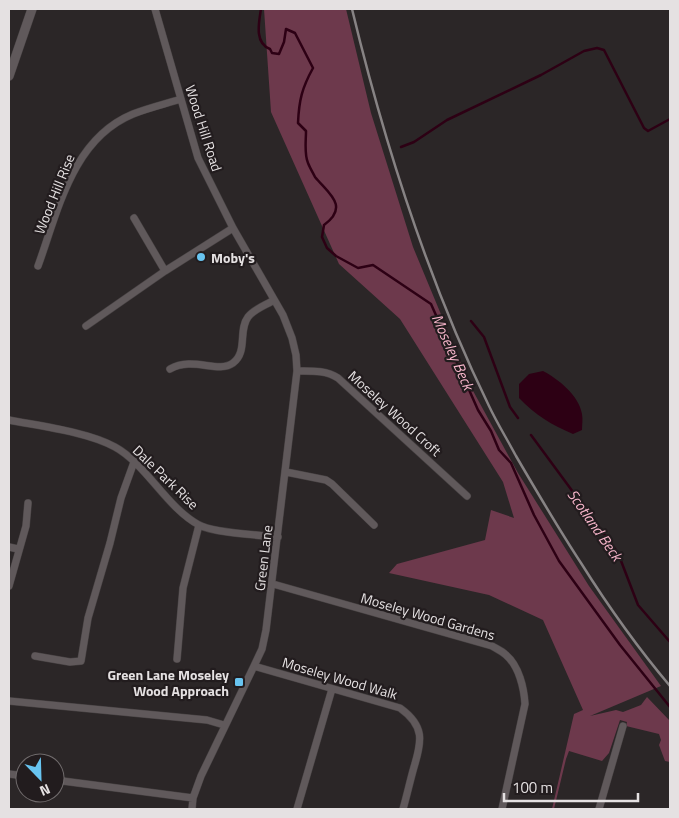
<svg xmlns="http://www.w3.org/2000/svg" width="679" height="818" viewBox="0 0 679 818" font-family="'Titillium Web',sans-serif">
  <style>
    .green { fill: #6d394c }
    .water { fill: #2d0014 }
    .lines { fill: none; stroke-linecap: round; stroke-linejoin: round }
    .stream { stroke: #2d0014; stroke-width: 2.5 }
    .minor-casing { stroke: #464142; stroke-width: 8 }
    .tertiary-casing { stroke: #464142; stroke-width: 10 }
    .minor { stroke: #60595b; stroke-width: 7 }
    .tertiary { stroke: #60595b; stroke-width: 9 }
    .rail { stroke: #878384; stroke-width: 2.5 }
    .poi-dot { fill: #68c4f0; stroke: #221c1e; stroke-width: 2 }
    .labels { text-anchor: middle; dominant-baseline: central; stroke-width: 4.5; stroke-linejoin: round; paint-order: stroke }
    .street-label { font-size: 14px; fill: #e5e1e2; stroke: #221c1e }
    .poi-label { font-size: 14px; font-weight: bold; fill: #e5e1e2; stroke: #221c1e; text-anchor: start }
    .water-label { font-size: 15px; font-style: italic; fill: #f9b7cc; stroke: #221c1e }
  </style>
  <rect width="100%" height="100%" fill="#2b2627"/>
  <path class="green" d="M264 9H346L371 113 413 247 472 389 518 473 589 586 661 686 590 716 616 710 623 712 641 705 647 697 670 721V762L665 761 659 745 661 740 659 734 626 726 627 722 620 720 609 753 602 761 569 751 566 759 554 809H552L574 714 583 710 543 620 489 595 389 573 397 564 485 540 491 510 514 518 503 482 400 319 339 264 271 112Z"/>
  <path class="water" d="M543 371C558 379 579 395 582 414 583 419 582 425 582 430L573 434C552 425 535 415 519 398V384L529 374Z"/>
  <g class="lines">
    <path class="stream" d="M261 9C259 22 254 43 270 49L272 53 279 54 284 42 286 29 295 33 313 68C302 88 299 100 298 123L306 131C306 141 304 154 308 163 310 168 313 173 315 177 328 193 350 206 324 225L322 237 327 248 336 256 358 268 373 265 431 304 478 410 491 431 499 450 511 463 534 515 559 561 620 645 670 707
      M401 147 414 142 447 120 541 75 584 51 597 48 604 50 644 128 648 131 670 119
      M471 321 484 337 510 407 518 418
      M531 435 618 553 638 605 670 642"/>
    <g class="minor-casing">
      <path id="minor" d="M155 9 198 158 233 228 283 315 292 338 296 355 297 371 266 630 262 649 254 666 201 776 193 798 192 809
        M134 218 165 271
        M38 266C58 211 72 139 133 114 148 108 165 104 181 99
        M86 326 165 271 233 228
        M170 369C193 356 218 374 233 363 248 352 238 330 248 317 254 309 266 305 274 300
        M297 371C311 371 326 370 338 378L467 496
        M9 420C40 426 88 432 115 447 146 464 167 508 199 525 214 533 259 535 278 537
        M286 472 326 480 332 484 374 525
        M9 547 18 549
        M273 584 492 646C497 649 502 651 506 655 519 666 524 688 525 704L502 809
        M9 586 26 526 28 503
        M35 656 70 662 81 661 88 618 110 543 121 498 134 462
        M177 659 183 588 199 525
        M254 666 400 708C425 726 422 741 414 767 410 781 407 795 403 809
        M9 701 207 720 224 725
        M9 774 25 776
        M55 780 193 798
        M297 809 332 689
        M599 809 623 726"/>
    </g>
    <g class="tertiary-casing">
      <path id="tertiary" d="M9 76 32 9"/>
    </g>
    <use href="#minor" class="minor"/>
    <use href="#tertiary" class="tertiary"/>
    <path class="rail" d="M352 9C385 146 427 279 489 406 497 423 507 439 516 456 537 492 558 528 581 563 608 606 637 647 670 686"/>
  </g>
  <g class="poi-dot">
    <circle cx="201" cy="257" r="5"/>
    <rect x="234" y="677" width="10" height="10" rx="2.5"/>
  </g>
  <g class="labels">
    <g class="street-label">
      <text transform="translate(204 128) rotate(72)">Wood Hill Road</text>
      <text transform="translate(54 194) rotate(-68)">Wood Hill Rise</text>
      <text transform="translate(395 413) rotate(42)">Moseley Wood Croft</text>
      <text transform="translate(166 477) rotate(44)">Dale Park Rise</text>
      <text transform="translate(263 558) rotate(-83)">Green Lane</text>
      <text transform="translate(428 616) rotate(16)">Moseley Wood Gardens</text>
      <text transform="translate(340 678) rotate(16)">Moseley Wood Walk</text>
    </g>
    <g class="poi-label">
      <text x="211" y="257">Moby's</text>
      <text x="229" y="674" text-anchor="end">Green Lane Moseley<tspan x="229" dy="16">Wood Approach</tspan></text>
    </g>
    <g class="water-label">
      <text transform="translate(453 352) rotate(66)">Moseley Beck</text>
      <text transform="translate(595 525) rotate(55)">Scotland Beck</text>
    </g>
  </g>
  <rect width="679" height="818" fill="none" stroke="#e5e1e2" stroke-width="20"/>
  <g transform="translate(40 778) rotate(157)"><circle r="24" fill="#221c1e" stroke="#706b6c"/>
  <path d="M0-4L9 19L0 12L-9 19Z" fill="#68c4f0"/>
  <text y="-8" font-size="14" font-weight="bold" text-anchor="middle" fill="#e5e1e2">N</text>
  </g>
  <path d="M504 793v8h134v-8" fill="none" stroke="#e5e1e2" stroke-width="2.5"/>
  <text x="512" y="793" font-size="15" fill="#e5e1e2" stroke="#221c1e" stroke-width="4" paint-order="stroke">100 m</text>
</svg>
